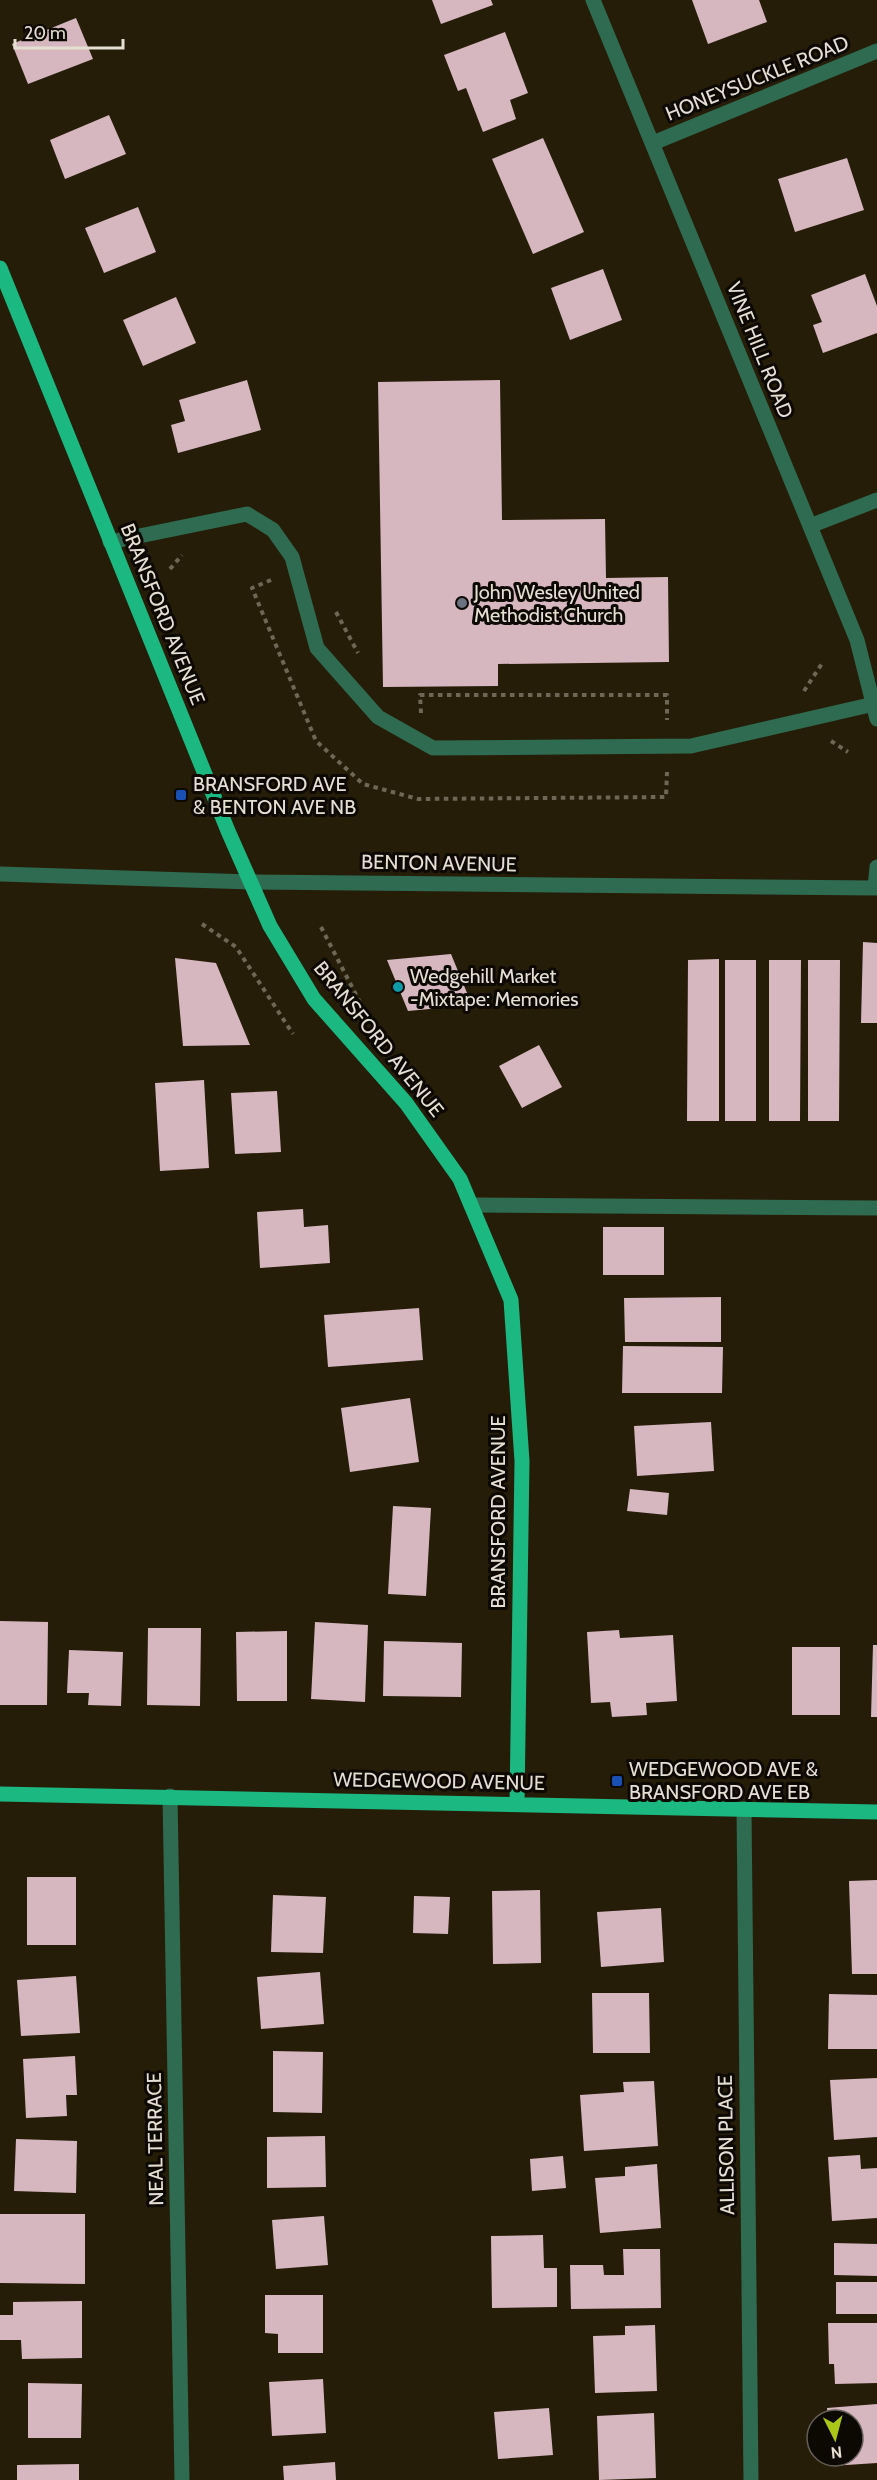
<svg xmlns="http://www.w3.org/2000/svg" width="877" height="2480" viewBox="0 0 877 2480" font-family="Cabin,sans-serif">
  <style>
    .building { fill: #d6b7c0 }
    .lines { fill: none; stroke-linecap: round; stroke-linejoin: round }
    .path { stroke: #6f6755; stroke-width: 4; stroke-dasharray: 4.5 4.5; stroke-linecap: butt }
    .minor { stroke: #2e6b50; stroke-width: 15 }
    .major { stroke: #1bb881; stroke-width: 15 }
    .worship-dot { fill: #6b7280; stroke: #0c0802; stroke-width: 2 }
    .transit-dot { fill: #1a4fb4; stroke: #0c0802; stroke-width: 2 }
    .culture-dot { fill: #0f9aa8; stroke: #0c0802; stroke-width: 2 }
    .labels { text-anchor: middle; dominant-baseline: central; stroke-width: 6; stroke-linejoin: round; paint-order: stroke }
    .street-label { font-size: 20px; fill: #e5dfd2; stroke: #0c0802 }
    .poi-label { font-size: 20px; fill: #e5dfd2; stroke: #0c0802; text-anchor: start }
  </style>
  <rect width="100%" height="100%" fill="#261d08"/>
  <path class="building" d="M432 0H491L493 5 441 24Z
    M692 0H759L767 22 708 44Z
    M76 18 93 59 28 84 12 44Z
    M505 32 528 93 510 100 516 119 483 132 466 88 458 91 444 55Z
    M109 115 126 154 65 179 50 140Z
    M543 138 584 232 533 254 492 159Z
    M847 158 864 210 795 232 778 179Z
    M138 207 156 252 104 273 85 228Z
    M603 269 622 320 570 340 551 288Z
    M865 274 877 306V333L823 353 813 325 822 322 811 295Z
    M176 297 196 343 143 366 123 320Z
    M247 380 261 430 178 453 171 425 185 421 179 400Z
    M500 380 502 520 605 519 606 578 668 577 669 662 498 664V686L383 687 378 382Z
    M863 942 877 943V1023H861Z
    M451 954 472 1005 408 1011 387 960Z
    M175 958 216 963 250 1045 183 1046Z
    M719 959V1121H687L688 960Z
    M725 960H756V1121H725Z
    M769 960H801L800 1121H769Z
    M808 960H840L839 1121H808Z
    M539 1045 562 1087 522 1108 499 1066Z
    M204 1080 209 1168 160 1171 155 1083Z
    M277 1091 281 1152 235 1154 231 1093Z
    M303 1209 304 1227 328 1225 330 1263 260 1268 257 1212Z
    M603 1227H664V1275H603Z
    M721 1297V1342H625L624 1298Z
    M419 1308 423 1360 328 1367 324 1315Z
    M623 1346 723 1347 722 1393H622Z
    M410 1398 419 1462 350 1472 341 1408Z
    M711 1422 714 1471 637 1476 634 1426Z
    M630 1489 669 1493 667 1515 627 1511Z
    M393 1506 431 1508 426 1596 388 1594Z
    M0 1621 48 1622 47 1705H0Z
    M315 1622 368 1625 365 1702 311 1699Z
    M148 1628H201L200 1706 147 1705Z
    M619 1630 620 1638 673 1635 677 1701 646 1703 647 1715 612 1717 610 1702 591 1703 587 1632Z
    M287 1631V1701H237L236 1632Z
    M384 1641 462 1643 461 1697 383 1696Z
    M873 1645H877V1717H871Z
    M792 1647H840V1715H792Z
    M69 1650 123 1652 121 1706 88 1705 89 1693H67Z
    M27 1877H76V1945H27Z
    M877 1880V1974H852L849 1881Z
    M540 1890 541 1963 493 1964 492 1891Z
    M273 1895 326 1897 323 1953 271 1952Z
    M414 1896 450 1897 448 1934 413 1933Z
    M661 1908 664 1962 601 1967 597 1912Z
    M320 1972 324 2024 261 2029 257 1977Z
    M76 1976 80 2033 21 2036 17 1980Z
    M592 1993H649L650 2053H593Z
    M829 1994 877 1995V2049H828Z
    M273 2051 323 2052 322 2113 273 2112Z
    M75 2056 77 2095H66L67 2116 26 2118 23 2059Z
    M877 2078V2137L834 2140 830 2080Z
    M654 2081 658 2146 584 2151 580 2095 624 2092 623 2082Z
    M325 2136 326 2187 267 2188V2137Z
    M16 2139 77 2141 76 2193 14 2191Z
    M860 2155 861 2169 877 2168V2218L832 2221 828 2157Z
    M563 2156 566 2188 532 2191 530 2159Z
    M657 2164 661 2228 600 2233 595 2178 625 2176V2167Z
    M0 2214H85V2284L0 2283Z
    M324 2216 328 2265 276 2269 272 2220Z
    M543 2235 544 2268H557V2307L492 2308 491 2236Z
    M834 2243 877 2244V2276L834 2275Z
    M623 2249H660L661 2308 571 2309 570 2265H603L604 2275H624Z
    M836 2282H877V2314H836Z
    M265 2295H323V2353H278V2334L265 2333Z
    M82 2301V2358L22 2359 21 2340H0V2315H13V2302Z
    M828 2323H877V2383L835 2384 834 2364H829Z
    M655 2325 657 2391 595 2393 593 2336 625 2335V2326Z
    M323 2379 326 2433 272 2436 269 2382Z
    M28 2383 82 2384 81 2438H28Z
    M877 2404V2463L831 2466 830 2456H853V2420H828L827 2408Z
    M549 2408 553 2455 498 2459 494 2412Z
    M654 2413 656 2478 599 2480 597 2416Z
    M335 2462 336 2480H284L283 2466Z
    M79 2464V2480H17V2465Z"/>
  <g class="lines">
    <path class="path" d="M170 569 182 555
      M271 580 252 588 316 741 363 784 418 799 666 797 667 772
      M336 612 358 653
      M804 691 823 662
      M421 713 420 695H667V720
      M831 741 848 752
      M202 924 236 947 293 1034
      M321 927 367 1016"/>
    <path class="minor" d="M593 0 857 640 877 719
      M653 143 877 51
      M810 526 877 500
      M110 542 247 514 273 530 292 557 317 648 378 717 433 748 691 746 874 704
      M0 874 251 882 877 888
      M875 888 877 867
      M471 1205 877 1208
      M170 1796 182 2480
      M744 1809 751 2480"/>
    <path class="major" d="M0 268 228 831 270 926 314 999 406 1103 460 1179 511 1300 522 1461 517 1803
      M0 1794 877 1812"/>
  </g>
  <circle class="worship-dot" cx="462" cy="603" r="6"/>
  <g class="transit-dot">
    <rect x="175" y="789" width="12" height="12" rx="3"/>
    <rect x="611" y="1775" width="12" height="12" rx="3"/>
  </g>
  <circle class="culture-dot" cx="398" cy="987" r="6"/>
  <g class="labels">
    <g class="street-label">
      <text transform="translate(757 78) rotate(-22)">HONEYSUCKLE ROAD</text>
      <text transform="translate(760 350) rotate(68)">VINE HILL ROAD</text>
      <text transform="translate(163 614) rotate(68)">BRANSFORD AVENUE</text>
      <text transform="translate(439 863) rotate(1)">BENTON AVENUE</text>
      <text transform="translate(379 1039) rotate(51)">BRANSFORD AVENUE</text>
      <text transform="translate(498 1512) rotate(-90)">BRANSFORD AVENUE</text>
      <text transform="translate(439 1781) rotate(1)">WEDGEWOOD AVENUE</text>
      <text transform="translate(155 2139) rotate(-91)">NEAL TERRACE</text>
      <text transform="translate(726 2145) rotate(-91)">ALLISON PLACE</text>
    </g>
    <g class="poi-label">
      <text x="474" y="592">John Wesley United<tspan x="474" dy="23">Methodist Church</tspan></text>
      <text x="193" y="784">BRANSFORD AVE<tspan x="193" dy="23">&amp; BENTON AVE NB</tspan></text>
      <text x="410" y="976">Wedgehill Market<tspan x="410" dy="23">-Mixtape: Memories</tspan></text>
      <text x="629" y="1769">WEDGEWOOD AVE &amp;<tspan x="629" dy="23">BRANSFORD AVE EB</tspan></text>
    </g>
  </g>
  <g transform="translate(835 2438) rotate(174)"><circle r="28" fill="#0c0802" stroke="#635e55" stroke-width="1.5"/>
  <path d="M0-4.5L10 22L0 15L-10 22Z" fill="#aac718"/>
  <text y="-9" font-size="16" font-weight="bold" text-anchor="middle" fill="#e5dfd2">N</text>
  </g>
  <path d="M15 39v9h108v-9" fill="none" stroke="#e5dfd2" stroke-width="3"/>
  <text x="24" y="39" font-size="18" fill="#e5dfd2" stroke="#0c0802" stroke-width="4.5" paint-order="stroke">20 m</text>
</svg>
